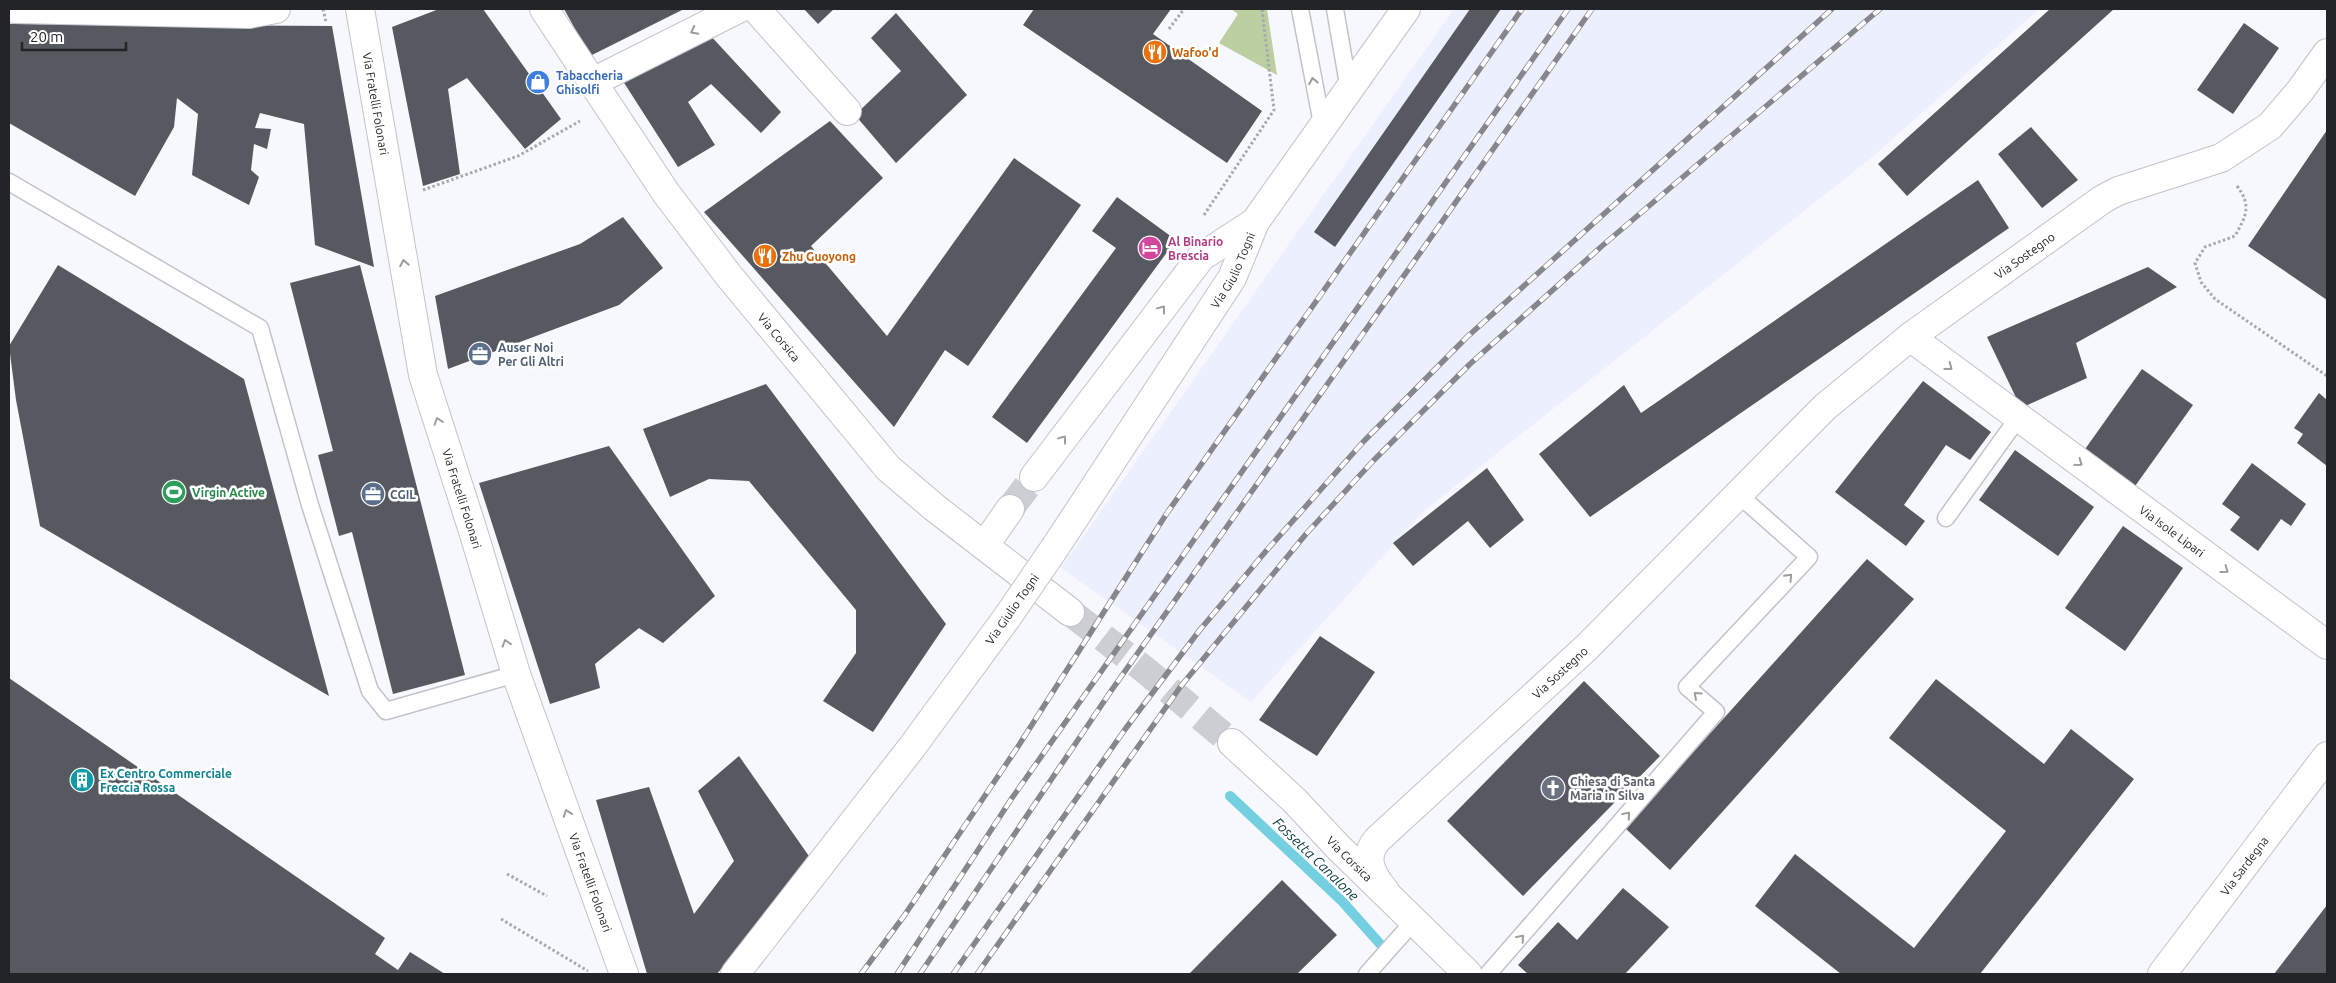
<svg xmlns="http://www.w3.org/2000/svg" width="2336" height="983" viewBox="0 0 2336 983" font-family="Ubuntu,sans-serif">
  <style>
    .built { fill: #ecf0fe }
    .green { fill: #bbcfa0 }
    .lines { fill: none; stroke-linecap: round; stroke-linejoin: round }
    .stream { stroke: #74cfe0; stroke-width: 10 }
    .building { fill: #575961 }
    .minor-tunnel { stroke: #cdced3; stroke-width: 28; stroke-dasharray: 28 14; stroke-linecap: butt }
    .secondary-tunnel { stroke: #cdced3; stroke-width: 28; stroke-dasharray: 28 14; stroke-linecap: butt }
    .service-casing { stroke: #c1c3cd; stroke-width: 19 }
    .minor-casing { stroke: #c1c3cd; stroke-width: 30 }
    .secondary-casing { stroke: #c1c3cd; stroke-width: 30 }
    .path { stroke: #a7a8ad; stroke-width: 3; stroke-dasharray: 2.5 2.5; stroke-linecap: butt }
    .service { stroke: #fff; stroke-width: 16 }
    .minor { stroke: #fff; stroke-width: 28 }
    .secondary { stroke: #fff; stroke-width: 28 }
    .rail-casing { stroke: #86878c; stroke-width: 5.5 }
    .rail { stroke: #fff; stroke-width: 4; stroke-dasharray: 11; stroke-linecap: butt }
    .minor-bridge-casing { stroke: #c1c3cd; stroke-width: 30; stroke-linecap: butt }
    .minor-bridge { stroke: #fff; stroke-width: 28 }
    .oneway { stroke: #9c9c9e }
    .labels { text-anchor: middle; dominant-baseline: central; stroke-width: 5; stroke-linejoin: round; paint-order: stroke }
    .food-label { font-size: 12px; font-weight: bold; fill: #c56008; stroke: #fff; text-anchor: start }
    .shop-label { font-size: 12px; font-weight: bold; fill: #366cbe; stroke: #fff; text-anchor: start }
    .street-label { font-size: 12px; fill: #232428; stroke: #fff }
    .hotel-label { font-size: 12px; font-weight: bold; fill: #b23c85; stroke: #fff; text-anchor: start }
    .service-label { font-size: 12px; font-weight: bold; fill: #4e5e75; stroke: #fff; text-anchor: start }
    .leisure-label { font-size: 12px; font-weight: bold; fill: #27864d; stroke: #fff; text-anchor: start }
    .culture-label { font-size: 12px; font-weight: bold; fill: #0d838f; stroke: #fff; text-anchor: start }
    .worship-label { font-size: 12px; font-weight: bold; fill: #5b616d; stroke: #fff; text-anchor: start }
    .water-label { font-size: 14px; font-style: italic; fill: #09363e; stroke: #fff }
  </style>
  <rect width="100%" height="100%" fill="#f7f8fe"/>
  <path class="built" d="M1454 9H2039L1870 159 1425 510 1251 702 1061 568Z"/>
  <path class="green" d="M1231 9H1267L1277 75 1219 43 1238 14Z"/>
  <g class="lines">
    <path class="stream" d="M1230 796 1341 900 1381 945"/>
  </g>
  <path class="building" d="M439 9H483L561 119 525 149 467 78 448 89 460 174 423 186 392 27Z
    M564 9H684L590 56Z
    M804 9H834L818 24Z
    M1034 9H1171L1153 34 1262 111 1227 163 1023 25Z
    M1470 9H1501L1335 247 1314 232Z
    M2050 9H2114L1907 196 1878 164Z
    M896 13 967 95 896 163 855 115 901 71 871 38Z
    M2244 23 2279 48 2233 114 2197 90Z
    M10 24 332 26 374 267 315 245 304 124 260 113 255 128 271 129 267 149 254 144 251 170 259 177 249 205 192 175 198 114 177 98 174 127 135 196 9 123Z
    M709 34 781 112 761 133 711 84 688 102 715 145 678 167 621 78Z
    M830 121 883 178 811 246 887 336 1014 158 1081 205 968 366 945 350 894 427 704 212Z
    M2031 127 2078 180 2042 208 1998 154Z
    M2327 130V300L2248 246Z
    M1978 180 2009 228 1590 517 1539 454 1624 385 1641 413Z
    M1117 197 1176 240 1027 443 992 417 1116 248 1092 231Z
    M623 217 663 268 619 305 448 369 435 296 580 244Z
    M58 265 244 379 329 696 40 526 16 400 9 346Z
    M360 265 465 675 393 694 352 532 339 536 318 455 333 451 290 283Z
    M2148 267 2177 287 2076 343 2087 378 2021 408 1987 337Z
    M2142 369 2193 405 2133 489 2083 452Z
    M1923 381 1991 432 1970 460 1946 445 1904 505 1925 521 1906 546 1835 492Z
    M766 384 946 624 873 732 823 701 856 653V610L749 481 709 479 670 497 643 429Z
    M2319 393 2327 400V466L2297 443 2303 434 2294 428Z
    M609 446 715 596 663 643 639 628 595 664 600 688 550 704 479 483Z
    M2015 450 2094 507 2058 556 1979 500Z
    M2252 463 2306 504 2291 526 2281 519 2258 551 2230 530 2240 517 2222 504Z
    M1487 468 1524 520 1490 548 1468 521 1413 566 1393 543Z
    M2123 526 2183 568 2125 651 2065 608Z
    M1867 559 1914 599 1670 870 1625 828Z
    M1320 636 1375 672 1317 756 1259 720Z
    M9 678 385 938 375 954 398 970 410 952 445 974H9Z
    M1936 679 2044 764 2071 729 2134 779 1980 974H1841L1755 906 1795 854 1914 948 2006 831 1889 738Z
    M1584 681 1660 756 1523 896 1447 821Z
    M739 756 811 859 717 974H647L596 800 649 787 694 914 734 861 698 791Z
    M1282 880 1337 935 1297 974H1191L1190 973Z
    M1623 888 1669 927 1625 974H1528L1518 965 1558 922 1577 940Z
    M2327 905V974H2274Z"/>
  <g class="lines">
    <path class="minor-tunnel" d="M1010 509 1034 477"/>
    <path class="secondary-tunnel" d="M1070 612 1145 670 1232 743"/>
    <g class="service-casing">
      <path id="service" d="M1300 9 1323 129
        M1335 9 1349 90
        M9 182 260 328 310 505 370 691 386 711 516 674
        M1946 518 2018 418
        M1367 974 1414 921
        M1488 974 1716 712 1687 687 1809 557 1739 495"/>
    </g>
    <g class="minor-casing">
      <g id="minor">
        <path d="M15 9 249 14 276 9"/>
        <path id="s1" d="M360 9 423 375 473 531 516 674 624 974"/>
        <path d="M756 9 847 111"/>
        <path d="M593 82 738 9"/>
        <path id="s2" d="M1910 337 2327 645"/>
        <path d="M1034 477 1201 257 1255 222"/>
        <path d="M985 545 1010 509"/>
        <path id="s3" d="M1056 546 1232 278 1255 222 1406 9"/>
        <path id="s4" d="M1385 891C1372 876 1362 858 1377 840L1587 647 1825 407 1910 337 2103 199 2118 191 2221 158 2270 126 2300 91 2327 53"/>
        <path d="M735 974 912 747 1008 616"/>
        <path id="s5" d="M2162 974 2327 756"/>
      </g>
    </g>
    <g class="secondary-casing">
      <g id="secondary">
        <path id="s6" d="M544 9 666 193 729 276 888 468 935 508 1070 612"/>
        <path id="s7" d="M1232 743 1294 800 1338 847 1468 974"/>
      </g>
    </g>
    <path class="path" d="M323 9 326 22
      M1169 29 1184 9
      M2237 186C2252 206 2246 216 2235 236L2205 247 2195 263 2201 282 2215 299 2327 376
      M423 190 518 156 580 121
      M1204 215 1274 110 1262 9
      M507 874 547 896
      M501 919 588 971"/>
    <use href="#service" class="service"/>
    <use href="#minor" class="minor"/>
    <use href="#secondary" class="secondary"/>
    <g class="rail-casing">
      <path id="rail" d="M861 974 904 916 1019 745 1167 513 1522 9
        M897 974 1012 798 1568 9
        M920 974 1111 691 1592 9
        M953 974 1126 728 1199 631 1266 551 1364 441 1467 337 1832 9
        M977 974 1181 686 1306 534 1374 460 1470 364 1602 246 1880 9"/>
    </g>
    <use href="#rail" class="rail"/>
    <g class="minor-bridge-casing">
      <path id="minor-bridge" d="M1008 616 1056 546"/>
    </g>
    <use href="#minor-bridge" class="minor-bridge"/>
  </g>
  <defs><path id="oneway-chevron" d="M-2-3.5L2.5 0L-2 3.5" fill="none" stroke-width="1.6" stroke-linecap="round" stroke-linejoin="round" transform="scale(1.25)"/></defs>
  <g class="oneway">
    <use href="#oneway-chevron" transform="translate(694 31) rotate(153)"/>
    <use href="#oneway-chevron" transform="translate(1313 81) rotate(-101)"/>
    <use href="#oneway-chevron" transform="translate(404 263) rotate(-100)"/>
    <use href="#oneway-chevron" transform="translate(1162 309) rotate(-53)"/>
    <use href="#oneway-chevron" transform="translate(1949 367) rotate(37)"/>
    <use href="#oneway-chevron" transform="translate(438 421) rotate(-108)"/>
    <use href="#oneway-chevron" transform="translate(1063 439) rotate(-53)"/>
    <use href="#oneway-chevron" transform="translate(2079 463) rotate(36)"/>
    <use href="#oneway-chevron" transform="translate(2225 570) rotate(36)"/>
    <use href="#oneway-chevron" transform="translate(1789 577) rotate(-47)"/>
    <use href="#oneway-chevron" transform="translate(506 643) rotate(-107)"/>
    <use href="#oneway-chevron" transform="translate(1697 695) rotate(-138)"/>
    <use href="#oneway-chevron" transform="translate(567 813) rotate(-110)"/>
    <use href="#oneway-chevron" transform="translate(1627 815) rotate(-50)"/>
    <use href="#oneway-chevron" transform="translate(1521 938) rotate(-49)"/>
  </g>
  <defs>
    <g id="restaurant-disc" transform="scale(1.25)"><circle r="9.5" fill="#e8710a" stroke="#fff"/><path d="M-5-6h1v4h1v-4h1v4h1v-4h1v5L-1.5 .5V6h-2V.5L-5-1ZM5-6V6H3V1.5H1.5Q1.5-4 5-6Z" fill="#fff"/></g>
    <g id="shop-disc" transform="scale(1.25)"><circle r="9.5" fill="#3f7fe0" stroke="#fff"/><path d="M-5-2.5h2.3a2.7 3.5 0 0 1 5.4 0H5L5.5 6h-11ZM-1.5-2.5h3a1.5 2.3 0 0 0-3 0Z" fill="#fff"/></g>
    <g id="hotel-disc" transform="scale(1.25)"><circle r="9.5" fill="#d1479c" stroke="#fff"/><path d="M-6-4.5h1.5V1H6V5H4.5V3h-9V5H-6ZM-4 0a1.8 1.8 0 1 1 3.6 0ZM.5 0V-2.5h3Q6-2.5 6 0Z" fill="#fff"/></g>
    <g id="office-disc" transform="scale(1.25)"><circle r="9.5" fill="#5c6f8a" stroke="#fff"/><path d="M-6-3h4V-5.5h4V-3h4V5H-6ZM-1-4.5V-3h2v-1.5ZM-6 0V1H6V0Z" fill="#fff"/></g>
    <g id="stadium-disc" transform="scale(1.25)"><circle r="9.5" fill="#2e9e5b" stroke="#fff"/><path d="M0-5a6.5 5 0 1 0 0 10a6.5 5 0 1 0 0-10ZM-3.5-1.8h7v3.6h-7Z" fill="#fff"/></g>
    <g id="building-disc" transform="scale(1.25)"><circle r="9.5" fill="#0f9aa8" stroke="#fff"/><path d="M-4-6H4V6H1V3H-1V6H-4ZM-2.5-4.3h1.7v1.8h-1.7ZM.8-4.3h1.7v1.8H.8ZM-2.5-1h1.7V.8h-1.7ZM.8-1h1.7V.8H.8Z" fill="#fff"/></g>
    <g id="church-disc" transform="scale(1.25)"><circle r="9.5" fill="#6b7280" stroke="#fff"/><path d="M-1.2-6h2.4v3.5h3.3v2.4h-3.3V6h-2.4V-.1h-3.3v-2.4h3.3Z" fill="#fff"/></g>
  </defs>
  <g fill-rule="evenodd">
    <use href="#restaurant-disc" x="1155" y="52"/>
    <use href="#shop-disc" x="538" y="82"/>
    <use href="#hotel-disc" x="1150" y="248"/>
    <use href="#restaurant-disc" x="765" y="256"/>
    <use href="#office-disc" x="480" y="354"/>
    <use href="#stadium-disc" x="174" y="492"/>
    <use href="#office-disc" x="373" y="494"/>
    <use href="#building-disc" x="82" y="780"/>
    <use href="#church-disc" x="1553" y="788"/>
  </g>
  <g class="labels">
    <g class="food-label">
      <text x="1172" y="52">Wafoo'd</text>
      <text x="782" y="256">Zhu Guoyong</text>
    </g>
    <g class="shop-label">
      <text x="556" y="75">Tabaccheria<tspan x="556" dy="14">Ghisolfi</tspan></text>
    </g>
    <g class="street-label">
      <text stroke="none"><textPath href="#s1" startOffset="96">Via Fratelli Folonari</textPath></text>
      <text stroke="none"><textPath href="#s4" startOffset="931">Via Sostegno</textPath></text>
      <text stroke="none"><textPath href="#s3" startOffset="328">Via Giulio Togni</textPath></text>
      <text stroke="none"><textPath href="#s6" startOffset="404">Via Corsica</textPath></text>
      <text stroke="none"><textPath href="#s1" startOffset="501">Via Fratelli Folonari</textPath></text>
      <text stroke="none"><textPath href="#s2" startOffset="326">Via Isole Lipari</textPath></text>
      <text transform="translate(1012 609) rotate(-55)">Via Giulio Togni</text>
      <text stroke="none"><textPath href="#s4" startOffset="305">Via Sostegno</textPath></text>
      <text stroke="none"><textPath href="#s7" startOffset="165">Via Corsica</textPath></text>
      <text stroke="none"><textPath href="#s5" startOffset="136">Via Sardegna</textPath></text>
      <text stroke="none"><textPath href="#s1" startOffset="906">Via Fratelli Folonari</textPath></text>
    </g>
    <g class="hotel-label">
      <text x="1168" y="241">Al Binario<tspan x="1168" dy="14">Brescia</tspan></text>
    </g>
    <g class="service-label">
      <text x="498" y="347">Auser Noi<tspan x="498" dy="14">Per Gli Altri</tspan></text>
      <text x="390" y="494">CGIL</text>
    </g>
    <g class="leisure-label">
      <text x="192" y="492">Virgin Active</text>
    </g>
    <g class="culture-label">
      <text x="100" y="773">Ex Centro Commerciale<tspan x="100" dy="14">Freccia Rossa</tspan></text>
    </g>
    <g class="worship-label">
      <text x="1570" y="781">Chiesa di Santa<tspan x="1570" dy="14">Maria in Silva</tspan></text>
    </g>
    <g class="water-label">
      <text transform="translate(1316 859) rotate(44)">Fossetta Canalone</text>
    </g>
  </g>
  <rect width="2336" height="983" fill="none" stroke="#232428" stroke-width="20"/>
  <path d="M22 42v8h104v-8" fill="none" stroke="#232428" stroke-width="2.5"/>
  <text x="30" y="42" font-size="15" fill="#232428" stroke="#ffffff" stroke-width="4" paint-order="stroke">20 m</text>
</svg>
